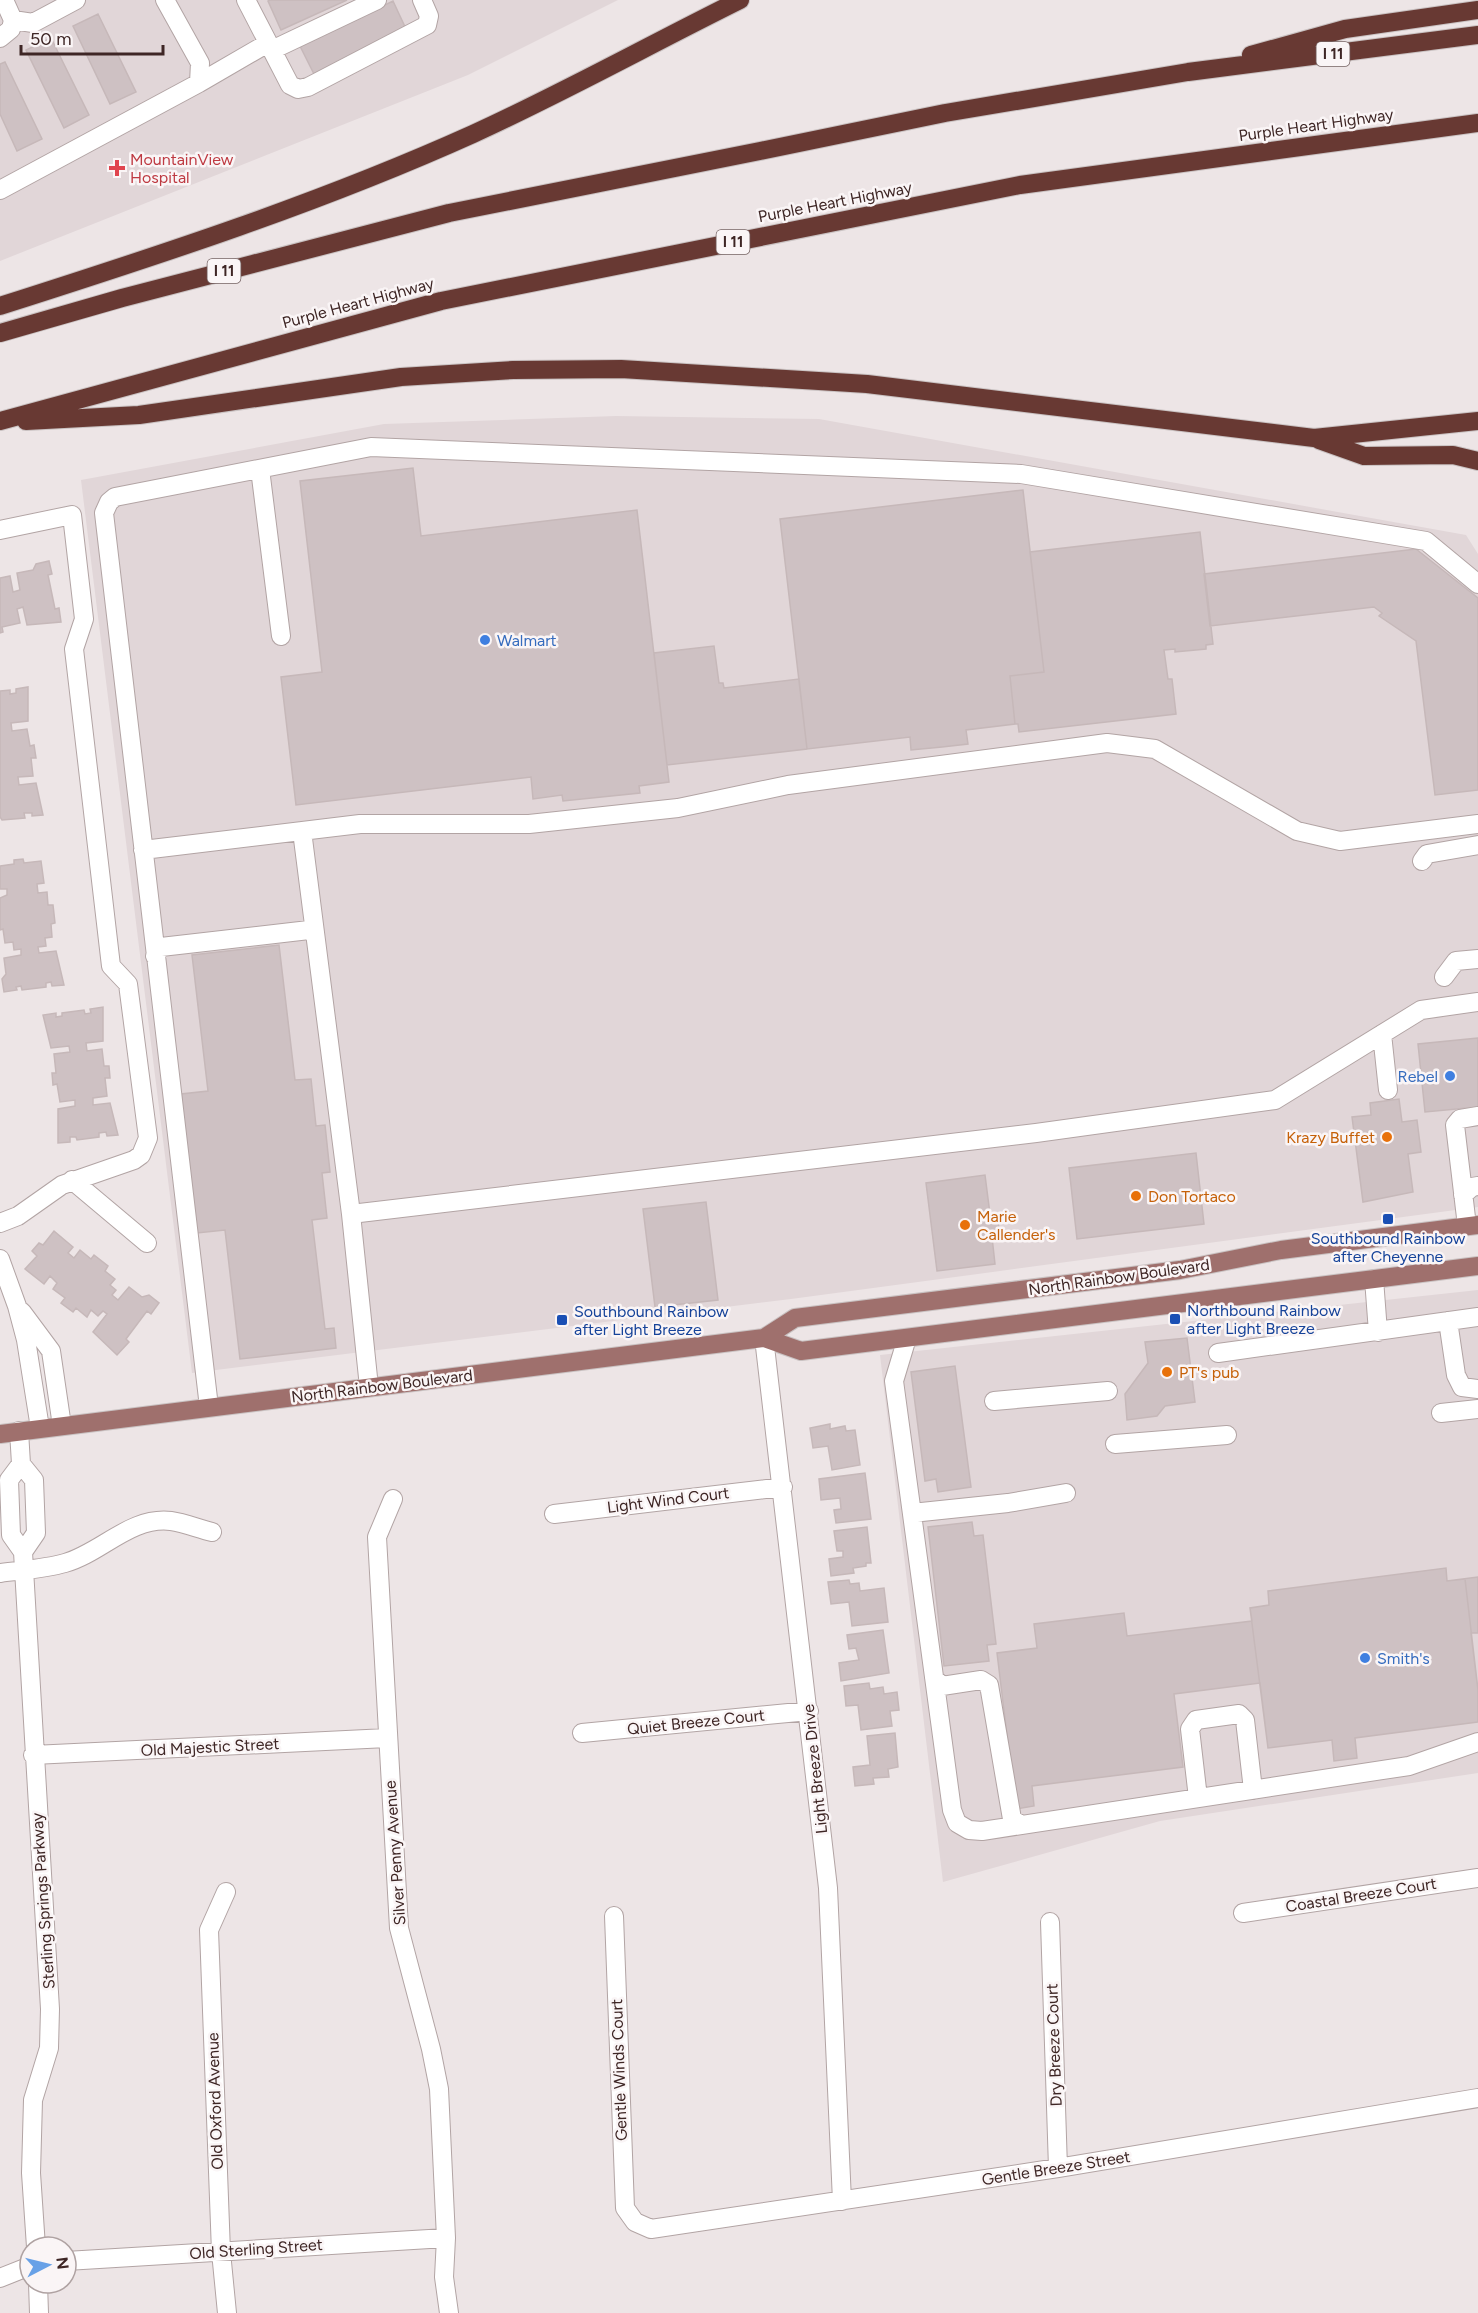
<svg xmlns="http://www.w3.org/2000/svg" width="1478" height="2313" viewBox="0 0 1478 2313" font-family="Figtree,sans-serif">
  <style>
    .built { fill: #e1d6d8 }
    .building { fill: #cec1c3; stroke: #c6b8b9; stroke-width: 1.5 }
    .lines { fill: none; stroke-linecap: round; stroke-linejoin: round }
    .minor-casing { stroke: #b2a4a4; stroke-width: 20 }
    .major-casing { stroke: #c9c2c2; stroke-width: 20 }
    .highway-casing { stroke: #c9c2c2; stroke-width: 20 }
    .minor { stroke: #fff; stroke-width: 18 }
    .major { stroke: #9f706d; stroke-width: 18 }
    .highway { stroke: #683933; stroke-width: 18 }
    .health-dot { fill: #e0444e; stroke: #faf5f6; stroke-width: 2 }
    .shop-dot { fill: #3f7fe0; stroke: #faf5f6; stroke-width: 2 }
    .food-dot { fill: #e8710a; stroke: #faf5f6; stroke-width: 2 }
    .transit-dot { fill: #1a4fb4; stroke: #faf5f6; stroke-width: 2 }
    .labels { text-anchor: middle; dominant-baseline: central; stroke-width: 5; stroke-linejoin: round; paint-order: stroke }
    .shield { fill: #faf5f6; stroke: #766464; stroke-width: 1.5 }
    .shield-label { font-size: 15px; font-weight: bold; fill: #3e2625 }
    .street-label { font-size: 16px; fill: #3e2625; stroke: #faf5f6 }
    .health-label { font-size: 16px; fill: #be3a42; stroke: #faf5f6; text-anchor: start }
    .shop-label { font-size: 16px; fill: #366cbe; stroke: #faf5f6; text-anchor: start }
    .food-label { font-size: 16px; fill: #c56008; stroke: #faf5f6; text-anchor: start }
    .transit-label { font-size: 16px; fill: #164399; stroke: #faf5f6; text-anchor: start }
  </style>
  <rect width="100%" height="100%" fill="#ede5e6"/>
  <path class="built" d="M0 0H618L468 75 0 261Z
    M616 416 819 419 1466 535 1478 554V1207L791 1299 192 1373 81 480 384 424Z
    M1478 1290V1773L1160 1821 943 1882 880 1355Z"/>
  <path class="building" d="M270 0H347L281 30 268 1Z
    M393 1 406 29 314 74 300 46Z
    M98 14 136 92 110 104 73 26Z
    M51 38 89 115 64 128 26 50Z
    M5 62 42 139 17 151 0 114V64Z
    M413 468 421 536 637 510 669 782 639 786 640 793 563 801 562 795 533 799 531 777 296 805 281 677 322 672 300 481Z
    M1023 490 1044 672 1010 676 1015 724 966 730 968 744 942 747 911 750 910 737 807 749 780 519Z
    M1200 532 1213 644 1206 645V649L1175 652V649L1164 650 1168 679H1172L1176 714 1019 732 1018 724H1015L1010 676 1044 672 1030 552Z
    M1416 549 1478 598V790L1435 795 1416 641 1379 616 1382 613 1374 607 1210 626 1204 574Z
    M49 561 52 574 48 575 55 609 59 608 61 622 27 625 23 607 17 609 20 623 2 627 3 632 0 633V578L10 576 13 592 20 590 17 573 33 570 36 564Z
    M714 646 719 683H723L724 688 799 679 807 749 667 765 654 653Z
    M28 687V721L11 723 12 731 27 729 30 746 34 745 36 758H31L33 776 18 777 19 785 36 783 43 815 32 816V813H24L25 818 2 820 0 817V691L10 690V694L16 693V689Z
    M23 859 24 863 41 861 44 883 37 884 38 893 47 892 48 905H53L55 923 51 924 52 937 45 938 46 946 38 947 39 953 56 951 64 985 52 986 51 982 46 983V987L22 990 21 986 16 987 17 990 4 992 2 979 6 974 4 958 21 955V949L14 950 13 942 5 943 3 929 0 930V898L7 895V889H0V866L14 864V860Z
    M279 945 295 1080 311 1079 316 1126 325 1125 330 1172 322 1173 327 1218 312 1220 325 1329 334 1328 336 1348 240 1359 225 1230 197 1233 181 1094 208 1091 192 955Z
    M103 1007V1041L86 1043 87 1051 102 1049 104 1066H109L110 1078H105L107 1096 93 1098V1105L110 1103 118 1135 107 1136 106 1132 99 1133V1137L77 1140 76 1137H70V1142L58 1143V1109L75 1106V1100L60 1102 57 1084 53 1085 52 1073H56L54 1054 70 1052 69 1046 51 1048 43 1015 56 1013V1017L62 1016V1013L84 1010 85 1014 91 1013 90 1009Z
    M1478 1038V1107L1425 1112 1418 1044Z
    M1399 1099 1402 1122 1417 1120 1421 1152 1408 1154 1413 1192 1363 1202 1352 1117 1371 1115 1370 1103Z
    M1196 1153 1204 1224 1077 1239 1069 1168Z
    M985 1175 990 1214H997L1000 1236 992 1237 995 1264 937 1271 926 1183Z
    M706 1202 718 1300 655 1307 643 1209Z
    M54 1231 73 1247 68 1253 74 1258 80 1250 91 1259 94 1255 108 1266 105 1271 115 1279 110 1285 116 1290 112 1295 118 1300 129 1287 142 1297 149 1295 159 1303 151 1314 147 1311 126 1339 129 1342 117 1355 93 1332 107 1314 103 1311 98 1316 91 1310 87 1317 76 1308 73 1312 61 1303 65 1298 53 1289 57 1283 50 1276 44 1284 25 1269 37 1256 32 1251 39 1243 43 1245Z
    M1187 1338 1195 1402 1165 1406 1157 1416 1127 1420 1125 1394 1148 1363 1145 1342Z
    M955 1366 971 1487 938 1492 936 1479 925 1481 911 1372Z
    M830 1424V1429L845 1426 846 1431 855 1430 860 1465 832 1470 828 1446 813 1448 810 1428Z
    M865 1473 871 1519 836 1523 834 1510 841 1509 840 1498 821 1500 819 1479Z
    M972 1522 974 1536 983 1535 996 1644 987 1645 989 1661 944 1666 928 1527Z
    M867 1527 871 1563H866V1566L853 1568 854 1573 831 1576 829 1559 843 1557V1551H837L834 1531Z
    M1446 1568 1447 1581 1478 1577V1633H1471L1478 1690V1722L1355 1738 1357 1758 1334 1761 1332 1740 1268 1748 1260 1683 1174 1694 1183 1767 1032 1786 1034 1806 1016 1809 997 1653 1037 1648 1034 1624 1124 1613 1127 1636 1252 1621 1250 1608 1269 1605 1268 1591Z
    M1446 1568 1447 1581 1465 1579 1478 1690V1722L1355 1738 1357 1758 1334 1761 1332 1740 1268 1748 1250 1608 1269 1605 1268 1591Z
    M849 1580 850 1584 859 1583 860 1591 884 1588 888 1622 852 1626 849 1602 831 1604 828 1582Z
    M883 1630 889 1673 841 1681 839 1663 859 1660 856 1648 849 1649 847 1635Z
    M869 1683 870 1689 883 1687 884 1694 897 1692 899 1710 890 1711 892 1726 861 1730 858 1705 846 1706 844 1686Z
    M895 1733 898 1767 888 1769 889 1777 873 1778 874 1784 855 1786 853 1767 870 1765 867 1736Z"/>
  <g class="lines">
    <g class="minor-casing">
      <path id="minor" d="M246 0 290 85 298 89 308 87 427 25 429 16 422 0
        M13 20 33 23 76 0
        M0 38 11 29 13 20 4 0
        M272 50 377 0
        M199 83 268 43
        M0 190 199 83 200 63 165 0
        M260 469 281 636
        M0 530 72 515 84 619 74 649 111 966 128 984 148 1138 141 1155 134 1160 62 1185 18 1216 0 1223
        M302 831 351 1214 369 1387
        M143 850 360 824H529L678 808 788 785 1107 743 1155 749 1297 831 1340 841 1478 824
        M1422 861 1427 854 1478 845
        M155 956 161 947 309 930 315 935
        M1444 977 1456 961 1478 959
        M1382 1034 1388 1090
        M72 1180 147 1243
        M1463 1195 1472 1187 1478 1186
        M351 1214 1036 1133 1275 1100 1421 1010 1478 1002
        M1467 1226 1455 1125 1460 1119 1478 1116
        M0 1259 17 1306 26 1340 40 1428
        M1374 1279 1378 1332
        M22 1312 51 1351 62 1426
        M1448 1321 1456 1375 1462 1387 1478 1389
        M764 1338 828 1888 842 2201
        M907 1338 894 1381 952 1810 957 1823 969 1830 982 1831 1409 1766 1478 1742
        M1218 1353 1478 1317
        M994 1401 1108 1391
        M209 1407 104 513 109 502 115 497 371 447 1021 474 1426 541 1478 584
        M1441 1413 1478 1409
        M19 1431 21 1464 34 1480 36 1533 23 1552
        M1115 1444 1227 1435
        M21 1464 9 1480 11 1535 23 1552 50 2009 49 2048 33 2100 31 2173 36 2247
        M393 1499 377 1537 399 1928 431 2049 439 2089 446 2238 444 2277 449 2313
        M912 1513 1008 1503 1066 1493
        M554 1514 783 1487
        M0 1573C21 1570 44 1569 65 1563 101 1553 131 1516 171 1521 185 1523 199 1529 212 1532
        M934 1678 942 1686 981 1680 989 1685 1012 1819 1021 1825
        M582 1733 809 1711
        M33 1755 387 1738
        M1198 1798 1190 1729 1196 1720 1239 1714 1245 1720 1253 1790
        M226 1892 209 1930 221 2252 227 2313
        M1243 1913 1478 1878
        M614 1916 625 2208 635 2222 651 2229 1058 2168 1478 2098
        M1050 1922 1058 2168
        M66 2261 446 2238
        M0 2278 30 2266
        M38 2283 39 2313"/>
    </g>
    <g class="major-casing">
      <path id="major" d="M764 1338 801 1351 1478 1266
        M0 1434 764 1338 795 1318 1180 1270 1281 1250 1478 1225"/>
    </g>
    <g class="highway-casing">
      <path id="highway" d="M1251 55 1345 29 1478 10
        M0 306C160 255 320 203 473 134 563 93 651 44 740 0
        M0 333 122 298 449 213 760 151 945 113 1188 72 1478 35
        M0 421 441 301 1020 185 1478 123
        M26 421 139 415 401 377 513 370 621 369 867 384 1314 438 1478 421
        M1319 440 1364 456 1453 455 1478 461"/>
    </g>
    <use href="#minor" class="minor"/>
    <use href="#major" class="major"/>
    <use href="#highway" class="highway"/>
  </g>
  <path class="health-dot" d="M114 159h6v6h6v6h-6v6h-6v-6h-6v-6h6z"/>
  <g class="shop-dot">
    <circle cx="485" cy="640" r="6"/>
    <circle cx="1450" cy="1076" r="6"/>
    <circle cx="1365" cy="1658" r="6"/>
  </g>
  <g class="food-dot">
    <circle cx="1387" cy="1137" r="6"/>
    <circle cx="1136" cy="1196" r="6"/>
    <circle cx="965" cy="1225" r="6"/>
    <circle cx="1167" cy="1372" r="6"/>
  </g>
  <g class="transit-dot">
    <rect x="1382" y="1213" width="12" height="12" rx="3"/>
    <rect x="1169" y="1313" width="12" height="12" rx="3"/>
    <rect x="556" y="1314" width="12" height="12" rx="3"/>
  </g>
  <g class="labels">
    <g class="shield">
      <rect x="1316.5" y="42" width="33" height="24" rx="4.5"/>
      <rect x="716.5" y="230" width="33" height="24" rx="4.5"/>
      <rect x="207.5" y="259" width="33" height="24" rx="4.5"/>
    </g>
    <g class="shield-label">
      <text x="1333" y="54">I 11</text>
      <text x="733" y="242">I 11</text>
      <text x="224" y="271">I 11</text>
    </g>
    <g class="street-label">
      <text transform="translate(1316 125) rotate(-8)">Purple Heart Highway</text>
      <text transform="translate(835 202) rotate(-11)">Purple Heart Highway</text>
      <text transform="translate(358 303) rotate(-15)">Purple Heart Highway</text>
      <text transform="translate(1119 1277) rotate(-8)">North Rainbow Boulevard</text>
      <text transform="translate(382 1386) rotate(-7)">North Rainbow Boulevard</text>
      <text transform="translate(668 1500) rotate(-7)">Light Wind Court</text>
      <text transform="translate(696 1722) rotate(-6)">Quiet Breeze Court</text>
      <text transform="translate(210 1747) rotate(-3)">Old Majestic Street</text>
      <text transform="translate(815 1769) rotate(-96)">Light Breeze Drive</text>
      <text transform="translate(395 1853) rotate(-94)">Silver Penny Avenue</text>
      <text transform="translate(1361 1895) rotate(-9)">Coastal Breeze Court</text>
      <text transform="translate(43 1901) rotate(-94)">Sterling Springs Parkway</text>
      <text transform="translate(1054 2045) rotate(-92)">Dry Breeze Court</text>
      <text transform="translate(619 2070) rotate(-92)">Gentle Winds Court</text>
      <text transform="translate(215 2101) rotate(-92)">Old Oxford Avenue</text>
      <text transform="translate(1056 2168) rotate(-9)">Gentle Breeze Street</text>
      <text transform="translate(256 2249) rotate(-4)">Old Sterling Street</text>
    </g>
    <g class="health-label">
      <text x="130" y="159">MountainView<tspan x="130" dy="18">Hospital</tspan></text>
    </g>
    <g class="shop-label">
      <text x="497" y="640">Walmart</text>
      <text x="1438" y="1076" text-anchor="end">Rebel</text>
      <text x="1377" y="1658">Smith's</text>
    </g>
    <g class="food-label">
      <text x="1375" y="1137" text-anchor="end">Krazy Buffet</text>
      <text x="1148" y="1196">Don Tortaco</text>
      <text x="977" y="1216">Marie<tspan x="977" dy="18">Callender's</tspan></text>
      <text x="1179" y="1372">PT's pub</text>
    </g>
    <g class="transit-label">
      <text x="1388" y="1238" text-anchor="middle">Southbound Rainbow<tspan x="1388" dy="18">after Cheyenne</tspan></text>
      <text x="1187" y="1310">Northbound Rainbow<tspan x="1187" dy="18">after Light Breeze</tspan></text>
      <text x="574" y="1311">Southbound Rainbow<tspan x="574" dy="18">after Light Breeze</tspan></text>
    </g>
  </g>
  <g transform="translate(48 2265) rotate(83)"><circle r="28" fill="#faf5f6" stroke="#afa2a2" stroke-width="1.5"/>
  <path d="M0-4.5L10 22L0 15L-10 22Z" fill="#68a1e7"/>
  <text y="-9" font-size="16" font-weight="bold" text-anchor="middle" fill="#3e2625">N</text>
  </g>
  <path d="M21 45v9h142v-9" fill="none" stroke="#3e2625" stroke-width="3"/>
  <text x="30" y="45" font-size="18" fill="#3e2625" stroke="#faf5f6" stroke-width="4.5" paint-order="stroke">50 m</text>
</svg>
